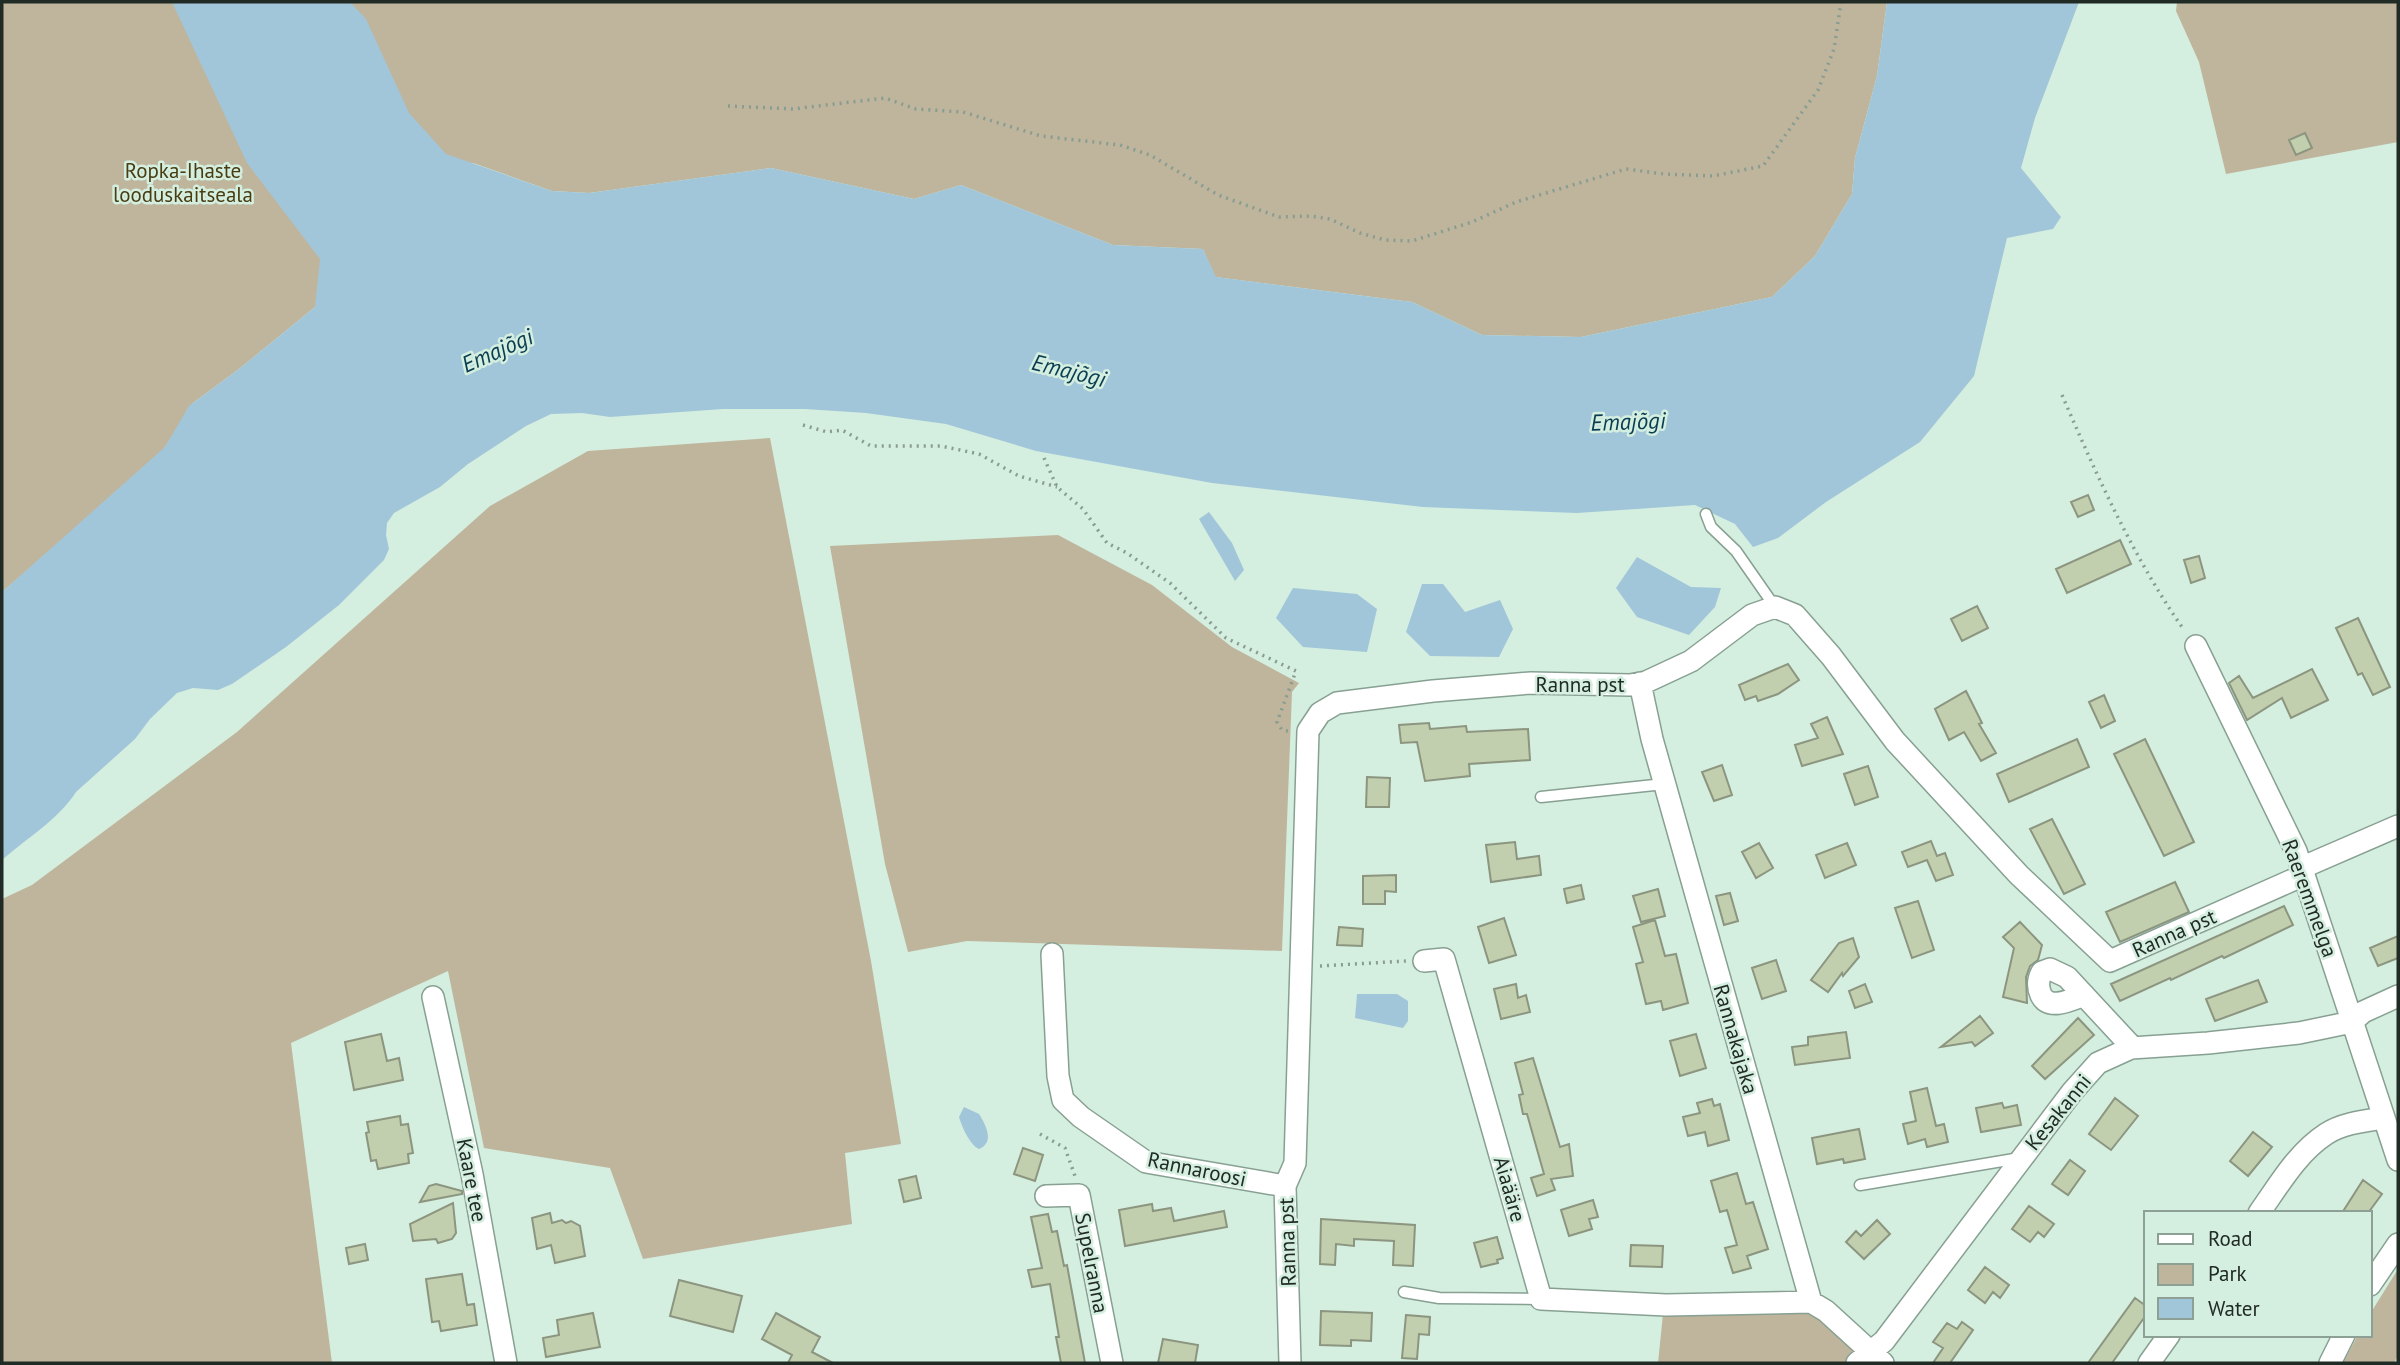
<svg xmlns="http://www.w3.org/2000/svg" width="2400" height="1365" viewBox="0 0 2400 1365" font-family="'PT Sans',sans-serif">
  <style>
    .green { fill: #beb59c }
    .water { fill: #a2c6d9 }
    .building { fill: #c1cfae; stroke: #8c957f; stroke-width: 2 }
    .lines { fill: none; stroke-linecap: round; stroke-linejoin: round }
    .service-casing { stroke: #87a092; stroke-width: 13 }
    .minor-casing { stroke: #87a092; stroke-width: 24 }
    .path { stroke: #899c91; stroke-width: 3.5; stroke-dasharray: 2 5; stroke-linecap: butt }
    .service { stroke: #fff; stroke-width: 10 }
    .minor { stroke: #fff; stroke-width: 21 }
    .labels { text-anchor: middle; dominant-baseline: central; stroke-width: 5; stroke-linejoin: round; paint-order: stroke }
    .park-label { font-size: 21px; fill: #493c11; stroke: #d4eedf }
    .street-label { font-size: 21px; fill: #212b25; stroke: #d4eedf }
    .water-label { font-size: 23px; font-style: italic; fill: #0a3d51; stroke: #d4eedf }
  </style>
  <rect width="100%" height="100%" fill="#d4eedf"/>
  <path class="green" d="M2 2H1887L1877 76 1855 158 1852 194 1815 256 1772 297 1581 337 1482 335 1412 302 1215 277 1203 249 1113 245 961 185 914 199 771 168 589 193 552 191 473 163 315 307 239 369 193 403 160 455 2 592Z
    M2177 2H2398V142L2226 174 2199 62 2176 11Z
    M770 438 871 961 901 1144 845 1153 852 1224 643 1259 610 1168 484 1148 448 971 291 1043 332 1363H2V899L32 885 237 732 490 506 588 451Z
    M1058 535 1152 585 1232 647 1299 683 1292 692 1282 951 967 941 908 952 885 864 830 546Z
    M2398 1269V1356L2394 1363H2343L2358 1335H2370V1314Z
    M1814 1303 1864 1345 1851 1363H1658L1664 1304Z"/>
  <path class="water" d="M172 2H350L366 19 409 113 446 154 552 191 589 193 771 168 914 199 961 185 1113 245 1203 249 1216 277 1412 302 1482 335 1581 337 1772 297 1815 256 1852 194 1855 158 1877 76 1887 2H2079L2035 118 2021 168 2061 217 2053 229 2007 238 1974 376 1920 442 1826 502 1778 538 1753 547 1735 524 1695 505 1577 513 1423 507 1212 483 1036 451 946 424 866 413 805 409H723L610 417 582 413 551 414 526 426 468 464 440 487 394 513 387 523 386 535 389 549 384 560 339 605 286 647 232 684 218 690 193 688 177 693 150 719 135 739 76 792C58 820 27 838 2 860V592L165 447 189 406 239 369 315 307 320 259 247 163Z
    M1209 512 1232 543 1244 570 1235 581 1199 519Z
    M1637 557 1691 587 1721 588 1715 607 1689 635 1637 617 1616 588Z
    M1422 584H1443L1465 612 1500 600 1513 629 1499 657 1430 656 1406 632Z
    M1293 588 1357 594 1377 609 1367 652 1303 647 1276 618Z
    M1357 994H1397L1408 1001V1021L1403 1028 1355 1018Z
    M964 1107 979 1114C986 1125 995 1143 979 1149 970 1145 962 1127 959 1117Z"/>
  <path class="building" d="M2305 133 2312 148 2296 155 2289 140Z
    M2088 495 2094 510 2078 517 2071 502Z
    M2120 540 2131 564 2067 593 2056 569Z
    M2199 556 2205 578 2191 583 2184 560Z
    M1977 606 1988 628 1962 641 1951 619Z
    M2358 618 2390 687 2373 695 2362 673 2358 675 2336 628Z
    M1788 664 1799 680 1778 694 1758 701 1756 696 1745 700 1739 685Z
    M2312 669 2328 700 2291 718 2282 698 2247 720 2229 683 2239 676 2253 698Z
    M1966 691 1982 723 1979 724 1996 753 1981 761 1964 732 1949 740 1935 709Z
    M2104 695 2115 721 2101 728 2089 702Z
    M1827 717 1843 754 1802 766 1795 745 1818 738 1811 724Z
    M1429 723 1430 729 1466 726 1467 732 1528 729 1530 760 1469 764 1470 776 1425 781 1417 742 1401 743 1399 725Z
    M2077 739 2089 767 2009 802 1997 774Z
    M2145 739 2194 842 2164 856 2114 754Z
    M1722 765 1732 795 1714 801 1702 772Z
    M1868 766 1878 797 1855 805 1844 774Z
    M1367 777 1390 778 1389 807H1366Z
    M2052 819 2085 884 2064 894 2030 829Z
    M1931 841 1937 856 1945 853 1953 875 1936 881 1927 860 1908 867 1902 852Z
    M1515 842 1517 859 1539 856 1541 875 1491 882 1486 845Z
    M1759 843 1773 868 1756 878 1742 852Z
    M1847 843 1856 865 1825 878 1816 855Z
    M1396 875V892L1385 891V904H1363V876Z
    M2175 882 2189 912 2120 942 2106 912Z
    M1581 885 1584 899 1567 903 1564 889Z
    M1658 889 1665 916 1641 922 1633 896Z
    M1730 893 1738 921 1724 925 1716 896Z
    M1918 901 1934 950 1912 958 1895 908Z
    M2284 906 2293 925 2224 958 2222 956 2171 980 2170 978 2120 1001 2111 984Z
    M1504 918 1516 955 1489 963 1478 927Z
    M1655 920 1665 956 1676 954 1688 1003 1663 1010 1661 1001 1646 1004 1636 964 1643 962 1633 927Z
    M2020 922 2042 945 2038 960 2030 966 2026 977 2027 1003 2003 997 2014 948 2003 937Z
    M1339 927 1363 929 1362 946 1337 945Z
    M2398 936V958L2378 966 2370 948Z
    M1853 938 1859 957 1843 976 1842 973 1828 992 1811 980 1839 943Z
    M1776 960 1786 991 1762 999 1752 968Z
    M2258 980 2267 1002 2215 1021 2206 999Z
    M1516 984 1518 998 1526 995 1530 1012 1501 1019 1494 989Z
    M1865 984 1872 1002 1855 1008 1849 991Z
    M1980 1016 1993 1033 1975 1046 1972 1042 1941 1047Z
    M2078 1018 2094 1035 2045 1079 2032 1066Z
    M1846 1032 1850 1058 1795 1065 1792 1047 1808 1045V1037Z
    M381 1034 387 1061 399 1058 403 1080 354 1090 345 1042Z
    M1696 1034 1706 1068 1680 1076 1670 1041Z
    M1533 1058 1560 1147 1569 1144 1573 1176 1551 1179 1555 1190 1537 1196 1531 1178 1544 1174 1527 1114H1523L1519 1095 1523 1094 1515 1063Z
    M1927 1088 1936 1126 1944 1124 1948 1142 1927 1147 1925 1139 1908 1144 1903 1124 1916 1121 1910 1092Z
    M2115 1098 2138 1116 2111 1150 2089 1134Z
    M1712 1099 1714 1106 1720 1104 1729 1140 1708 1146 1705 1132 1688 1136 1683 1117 1700 1113 1697 1103Z
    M2002 1103 2004 1108 2017 1105 2021 1125 1981 1132 1976 1108Z
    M400 1116 401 1125 408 1124 413 1153 408 1154 409 1163 378 1169 376 1160 371 1161 366 1133 369 1132 367 1122Z
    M1859 1129 1865 1159 1844 1163 1843 1159 1817 1164 1812 1138Z
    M2253 1132 2272 1147 2248 1176 2230 1161Z
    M1023 1148 1043 1155 1035 1181 1014 1174Z
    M2070 1160 2085 1171 2068 1195 2052 1184Z
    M1737 1173 1746 1204 1753 1202 1768 1249 1747 1256 1751 1268 1733 1273 1725 1248 1737 1245 1727 1210 1720 1212 1711 1181Z
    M916 1176 921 1198 904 1202 899 1180Z
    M2363 1180 2382 1194 2368 1213H2342Z
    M436 1184 462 1191V1194L420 1202 429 1186Z
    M1593 1200 1598 1217 1589 1219 1592 1229 1569 1236 1561 1210Z
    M453 1203 456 1233 452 1239 438 1243 436 1239 413 1241 410 1224Z
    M1152 1204 1153 1211 1171 1208 1174 1221 1224 1211 1227 1227 1125 1246 1119 1210Z
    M2029 1206 2054 1224 2044 1237 2038 1232 2030 1242 2012 1229Z
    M550 1213 552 1223 562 1220 566 1223 571 1221 580 1226 585 1256 555 1263 551 1245 537 1249 532 1218Z
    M1048 1214 1052 1232 1057 1231 1064 1266 1067 1265 1085 1363H1061L1056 1337H1059L1050 1284 1032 1287 1028 1270 1042 1268 1031 1217Z
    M1321 1219 1415 1225 1413 1266 1393 1265 1394 1241 1354 1239V1246L1336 1244 1335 1265 1320 1264Z
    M1877 1220 1890 1234 1864 1259 1846 1242 1856 1231 1861 1236Z
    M1497 1237 1503 1258 1497 1260 1498 1263 1481 1267 1474 1243Z
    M365 1244 368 1260 349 1264 346 1248Z
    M1631 1245 1663 1246 1662 1267 1630 1266Z
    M1985 1267 2009 1285 2000 1298 1993 1292 1985 1303 1968 1290Z
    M462 1274 467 1305 474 1304 477 1325 441 1331 439 1321 432 1322 426 1279Z
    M679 1280 742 1296 733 1332 670 1316Z
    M2135 1298 2146 1306V1315L2134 1332 2112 1363H2088Z
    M1321 1311 1372 1313 1371 1341 1351 1340V1346L1320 1345Z
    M593 1313 600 1347 546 1357 543 1338 559 1335 557 1320Z
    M776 1313 820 1337 812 1352 833 1363H788L792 1355 762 1339Z
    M1406 1315 1430 1317 1429 1335 1419 1334 1417 1359 1402 1358Z
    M1962 1322 1973 1330 1950 1363H1933L1943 1348 1933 1342 1947 1323 1957 1329Z
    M1163 1339 1198 1345 1195 1363H1158Z"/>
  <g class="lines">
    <g class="service-casing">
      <path id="service" d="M1706 514 1711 527 1736 551 1775 607
        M1541 797 1664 784
        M1860 1185 2020 1158
        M1404 1292 1439 1298 1541 1299"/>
    </g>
    <g class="minor-casing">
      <path id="minor" d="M2196 646 2296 851 2398 1160
        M1640 683 1652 739 1811 1302 1826 1311 1883 1363
        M2301 868 2398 826
        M1052 954 1058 1076 1063 1100 1081 1117 1146 1162 1285 1186
        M1424 961 1444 959 1541 1299 1666 1305 1811 1302
        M2084 995C2071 1000 2049 1011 2041 995 2037 986 2038 979 2042 972L2050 969 2067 977 2133 1048
        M433 997 472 1174 506 1363
        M1046 1196 1079 1195 1112 1363
        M2259 1213C2279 1185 2297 1153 2326 1134 2343 1123 2365 1121 2384 1118
        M2370 1285 2398 1244
        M1290 1363 1285 1186 1295 1163 1308 731 1320 713 1337 703 1433 691 1531 683 1630 685 1646 682 1691 661 1752 615 1775 607 1795 615 1831 656 1895 741 2019 875 2110 961 2304 875
        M1857 1363 1884 1341 2072 1092 2098 1063 2131 1048 2208 1043 2299 1033 2352 1022 2363 1012 2398 996
        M2149 1363 2169 1335
        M2330 1363 2344 1335"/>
    </g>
    <path class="path" d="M728 106 793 109 885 98 916 109 963 112 1041 136 1120 145 1150 155 1218 195 1279 217 1311 216 1330 219 1360 233 1385 240 1412 241 1472 222 1516 202 1626 169 1664 174 1713 176 1763 166 1818 90 1834 49 1841 2
      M2062 395C2097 476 2133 557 2184 630
      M803 425 827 432 842 430 871 446H941L979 454 1019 476 1057 487
      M1044 458 1057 487 1083 509 1107 543 1127 553 1170 583 1226 638 1296 671 1277 722 1282 730 1288 731
      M1320 966 1406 961
      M1040 1134 1065 1148 1075 1176"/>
    <use href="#service" class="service"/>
    <use href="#minor" class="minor"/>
  </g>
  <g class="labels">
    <g class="park-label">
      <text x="183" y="170">Ropka-Ihaste<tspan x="183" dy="24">looduskaitseala</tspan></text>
    </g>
    <g class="street-label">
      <text x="1580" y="684">Ranna pst</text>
      <text transform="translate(2310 898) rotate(70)">Raeremmelga</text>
      <text transform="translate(2174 933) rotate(-24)">Ranna pst</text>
      <text transform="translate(1736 1039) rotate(74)">Rannakajaka</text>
      <text transform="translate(2058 1112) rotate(-51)">Kesakanni</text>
      <text transform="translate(1197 1169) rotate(12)">Rannaroosi</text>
      <text transform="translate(472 1180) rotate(79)">Kaare tee</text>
      <text transform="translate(1510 1189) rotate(74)">Aiaääre</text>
      <text transform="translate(1287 1242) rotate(-92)">Ranna pst</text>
      <text transform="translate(1092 1263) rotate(79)">Supelranna</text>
    </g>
    <g class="water-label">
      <text transform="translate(497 350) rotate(-24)">Emajõgi</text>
      <text transform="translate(1069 370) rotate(14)">Emajõgi</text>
      <text transform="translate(1628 421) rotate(-2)">Emajõgi</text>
    </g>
  </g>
  <rect width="2400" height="1365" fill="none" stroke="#212b25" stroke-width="7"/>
  <rect x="2144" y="1211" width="228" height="126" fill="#d4eedf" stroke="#8ca095" stroke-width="2"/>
  <rect x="2158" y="1234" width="35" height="10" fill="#ffffff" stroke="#8ca095" stroke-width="2"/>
  <text x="2208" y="1246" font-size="21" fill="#212b25">Road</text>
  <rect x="2158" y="1264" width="35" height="21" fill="#beb59c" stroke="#8ca095" stroke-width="2"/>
  <text x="2208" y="1281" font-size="21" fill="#212b25">Park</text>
  <rect x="2158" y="1298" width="35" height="21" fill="#a2c6d9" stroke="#8ca095" stroke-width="2"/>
  <text x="2208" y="1316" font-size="21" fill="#212b25">Water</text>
</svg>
